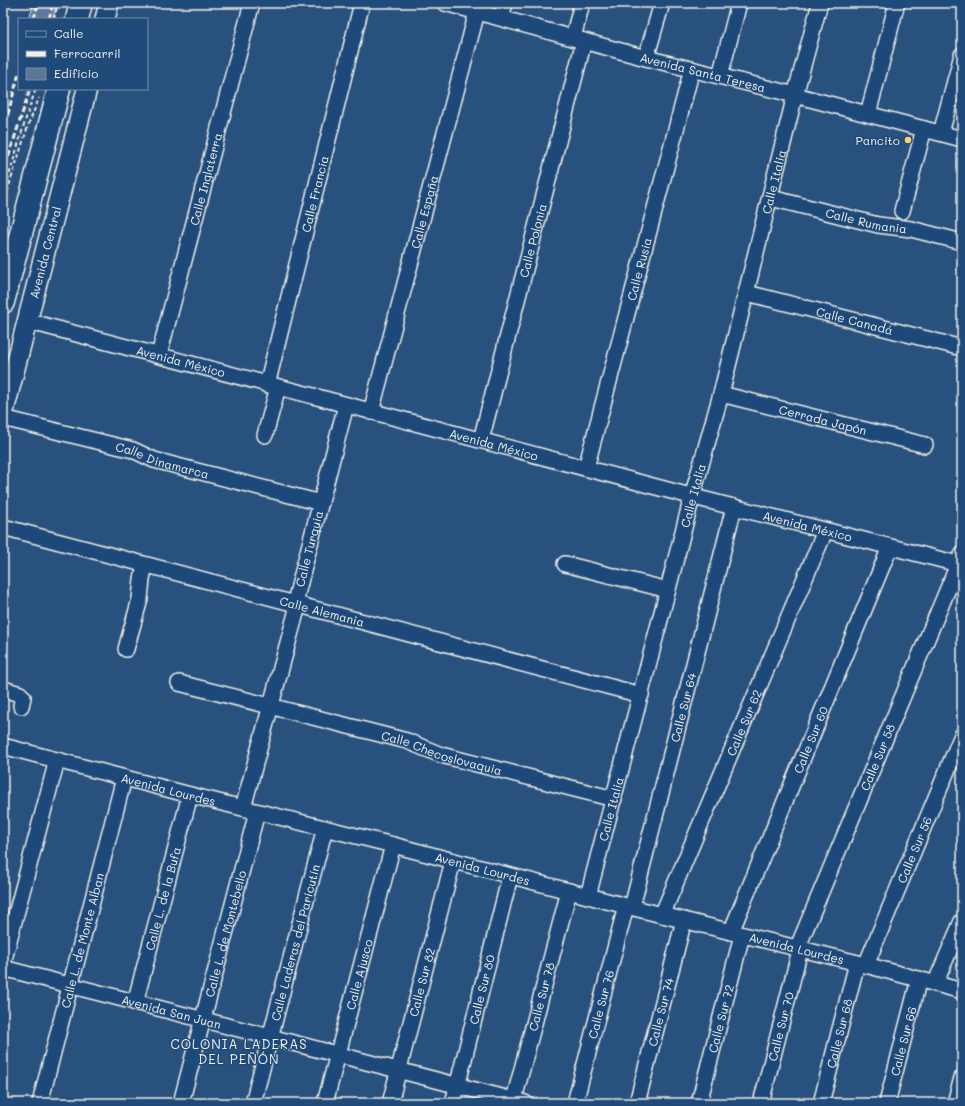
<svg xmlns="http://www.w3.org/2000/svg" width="965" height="1106" viewBox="0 0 965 1106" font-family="Mali,sans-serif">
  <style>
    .building { fill: #5b7899; stroke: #f4f1e8 }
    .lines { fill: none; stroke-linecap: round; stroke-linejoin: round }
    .minor-casing { stroke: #f4f1e8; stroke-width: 18 }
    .major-casing { stroke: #f4f1e8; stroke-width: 22 }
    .highway-casing { stroke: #f4f1e8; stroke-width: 25 }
    .path { stroke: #f4f1e8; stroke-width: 2; stroke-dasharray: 4 3; stroke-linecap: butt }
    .minor { stroke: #1f4a7a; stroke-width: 15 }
    .major { stroke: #1f4a7a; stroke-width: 19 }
    .highway { stroke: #1f4a7a; stroke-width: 22 }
    .rail { stroke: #f4f1e8; stroke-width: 3; stroke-dasharray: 6 3; stroke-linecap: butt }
    .poi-dot { fill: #ffd166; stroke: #1f4a7a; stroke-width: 1.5 }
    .labels { text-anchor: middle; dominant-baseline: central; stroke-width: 3; stroke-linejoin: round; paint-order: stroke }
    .street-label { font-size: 12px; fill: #f4f1e8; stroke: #1f4a7a }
    .poi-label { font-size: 12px; fill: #f4f1e8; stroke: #1f4a7a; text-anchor: end }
    .neighbourhood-label { font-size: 13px; letter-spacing: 1px; fill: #f4f1e8; stroke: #1f4a7a }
  </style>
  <rect width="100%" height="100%" fill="#28517e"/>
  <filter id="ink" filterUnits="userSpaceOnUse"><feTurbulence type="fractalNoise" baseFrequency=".025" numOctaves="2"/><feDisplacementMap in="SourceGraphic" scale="8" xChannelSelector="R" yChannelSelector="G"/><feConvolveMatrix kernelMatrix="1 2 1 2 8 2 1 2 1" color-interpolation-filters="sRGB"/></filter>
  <g filter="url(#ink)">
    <path class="building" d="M34 3H57L53 19H29Z"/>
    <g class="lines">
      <g class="minor-casing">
        <g id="minor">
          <path id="s1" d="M445 3 646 58 795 95 962 139"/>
          <path d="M501 18 505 3"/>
          <path d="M573 38 582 3"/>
          <path d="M646 58 662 3"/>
          <path d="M720 76 739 3"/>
          <path d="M868 114 897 3"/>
          <path d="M941 133 962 55"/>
          <path id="s2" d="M771 198 878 225 911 229 962 242"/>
          <path d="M902 211 924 129"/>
          <path id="s3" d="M747 293 962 348"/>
          <path id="s4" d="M27 321C250 378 471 439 694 497 783 520 873 542 962 565"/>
          <path id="s5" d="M159 355 252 3"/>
          <path id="s6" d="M267 385 362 3"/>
          <path id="s7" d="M721 394 925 445"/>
          <path id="s8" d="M371 412 477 12"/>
          <path id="s9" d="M3 418 133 450 154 460 321 503"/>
          <path d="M265 435 278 387"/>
          <path id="s10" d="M481 440 584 41"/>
          <path id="s11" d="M586 468 692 69"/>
          <path id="s12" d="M3 527 641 695"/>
          <path d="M565 564 668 590"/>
          <path d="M126 649 140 599 142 579 145 565"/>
          <path id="s13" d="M179 683 407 741 441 755 614 799"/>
          <path d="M3 689 20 694 23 697 21 706"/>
          <path id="s14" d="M3 746 190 795 393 845 626 906 866 965 962 991"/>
          <path id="s15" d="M243 808 296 613 297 594 346 405"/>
          <path id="s16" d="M588 896 692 497 721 394 795 95 820 3"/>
          <path id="s17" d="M632 907 734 507"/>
          <path id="s18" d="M662 915 825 531"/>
          <path id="s19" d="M731 932 890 547"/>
          <path id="s20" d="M797 949 962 555"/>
          <path d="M3 963 57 760"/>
          <path id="s21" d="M866 965 962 735"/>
          <path id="s22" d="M3 968 525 1103"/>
          <path d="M935 984 962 921"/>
          <path id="s23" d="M135 1003 190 795"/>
          <path id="s24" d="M40 1103 124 778"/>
          <path id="s25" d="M181 1103 257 812"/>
          <path id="s26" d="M253 1103 325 828"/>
          <path id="s27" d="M325 1103 393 845"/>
          <path id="s28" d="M390 1103 453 861"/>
          <path id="s29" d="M453 1103 510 876"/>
          <path id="s30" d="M513 1103 569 891"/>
          <path id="s31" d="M575 1103 626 906"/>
          <path id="s32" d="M637 1103 684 920"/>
          <path id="s33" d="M699 1103 742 935"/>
          <path id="s34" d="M761 1103 800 950"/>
          <path id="s35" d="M821 1103 857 963"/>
          <path id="s36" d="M887 1103 919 979"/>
          <path d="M955 1103 962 1078"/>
        </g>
      </g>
      <g class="major-casing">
        <g id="major">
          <path d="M105 19 109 3"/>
          <path id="s37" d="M3 415 87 89"/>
        </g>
      </g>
      <g class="highway-casing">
        <path id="highway" d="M77 19 81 3
          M3 302 59 89"/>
      </g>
      <path class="path" d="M54 19 58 3
        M3 194C15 159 23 123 36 89
        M3 205 28 126 39 98"/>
      <use href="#minor" class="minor"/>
      <use href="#major" class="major"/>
      <use href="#highway" class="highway"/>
      <path class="rail" d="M34 19 38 3
        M49 19 53 3
        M3 132 19 73
        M3 174 30 89"/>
    </g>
  </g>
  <circle class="poi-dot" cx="908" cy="140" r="4"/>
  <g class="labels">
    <g class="street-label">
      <text stroke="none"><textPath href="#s1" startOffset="267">Avenida Santa Teresa</textPath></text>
      <text stroke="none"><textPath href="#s5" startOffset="182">Calle Inglaterra</textPath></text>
      <text stroke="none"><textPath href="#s16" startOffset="738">Calle Italia</textPath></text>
      <text stroke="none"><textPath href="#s6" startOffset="197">Calle Francia</textPath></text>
      <text stroke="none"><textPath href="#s8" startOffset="207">Calle España</textPath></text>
      <text stroke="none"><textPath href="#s2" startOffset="98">Calle Rumania</textPath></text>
      <text stroke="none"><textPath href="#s10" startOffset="206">Calle Polonia</textPath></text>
      <text stroke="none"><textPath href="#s37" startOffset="168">Avenida Central</textPath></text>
      <text stroke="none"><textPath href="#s11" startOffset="206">Calle Rusia</textPath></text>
      <text stroke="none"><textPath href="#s3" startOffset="111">Calle Canadá</textPath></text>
      <text stroke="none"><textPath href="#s4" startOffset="159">Avenida México</textPath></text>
      <text stroke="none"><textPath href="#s7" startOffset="105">Cerrada Japón</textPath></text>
      <text stroke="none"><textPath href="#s4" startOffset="483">Avenida México</textPath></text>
      <text stroke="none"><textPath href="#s9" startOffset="165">Calle Dinamarca</textPath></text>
      <text stroke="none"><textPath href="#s16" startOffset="414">Calle Italia</textPath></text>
      <text stroke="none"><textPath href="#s4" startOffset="807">Avenida México</textPath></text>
      <text stroke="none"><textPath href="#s15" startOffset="268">Calle Turquia</textPath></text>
      <text stroke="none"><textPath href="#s12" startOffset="330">Calle Alemania</textPath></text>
      <text stroke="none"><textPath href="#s17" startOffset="206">Calle Sur 64</textPath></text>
      <text stroke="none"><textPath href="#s18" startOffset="209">Calle Sur 62</textPath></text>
      <text stroke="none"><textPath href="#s19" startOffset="208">Calle Sur 60</textPath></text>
      <text stroke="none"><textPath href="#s13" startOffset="272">Calle Checoslovaquia</textPath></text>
      <text stroke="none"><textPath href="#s20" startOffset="208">Calle Sur 58</textPath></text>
      <text stroke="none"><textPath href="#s14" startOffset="171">Avenida Lourdes</textPath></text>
      <text stroke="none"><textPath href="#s16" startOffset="90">Calle Italia</textPath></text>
      <text stroke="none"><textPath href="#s21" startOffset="125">Calle Sur 56</textPath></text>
      <text stroke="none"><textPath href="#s14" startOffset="495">Avenida Lourdes</textPath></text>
      <text stroke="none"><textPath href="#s23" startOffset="108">Calle L. de la Bufa</textPath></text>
      <text stroke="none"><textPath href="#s25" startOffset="175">Calle L. de Montebello</textPath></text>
      <text stroke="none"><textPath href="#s24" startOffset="168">Calle L. de Monte Alban</textPath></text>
      <text stroke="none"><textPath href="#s26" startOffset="166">Calle Laderas del Paricutín</textPath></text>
      <text stroke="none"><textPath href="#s14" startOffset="819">Avenida Lourdes</textPath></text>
      <text stroke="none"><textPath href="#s27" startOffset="133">Calle Ajusco</textPath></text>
      <text stroke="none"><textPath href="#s28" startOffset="125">Calle Sur 82</textPath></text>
      <text stroke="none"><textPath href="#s29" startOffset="117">Calle Sur 80</textPath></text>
      <text stroke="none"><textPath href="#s30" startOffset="110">Calle Sur 78</textPath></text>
      <text stroke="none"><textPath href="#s31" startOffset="102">Calle Sur 76</textPath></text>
      <text stroke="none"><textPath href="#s22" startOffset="174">Avenida San Juan</textPath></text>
      <text stroke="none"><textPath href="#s32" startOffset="94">Calle Sur 74</textPath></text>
      <text stroke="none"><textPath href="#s33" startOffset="87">Calle Sur 72</textPath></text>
      <text stroke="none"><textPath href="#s34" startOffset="79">Calle Sur 70</textPath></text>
      <text stroke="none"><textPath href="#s35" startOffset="72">Calle Sur 68</textPath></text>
      <text stroke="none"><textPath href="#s36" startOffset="64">Calle Sur 66</textPath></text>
    </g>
    <g class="poi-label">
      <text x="900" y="140">Pancito</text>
    </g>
    <g class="neighbourhood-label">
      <text x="239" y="1043">COLONIA LADERAS<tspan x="239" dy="15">DEL PEÑÓN</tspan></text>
    </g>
  </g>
  <rect width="965" height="1106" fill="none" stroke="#1f4a7a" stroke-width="16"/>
  <rect x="8" y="8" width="949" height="1090" fill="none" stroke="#f4f1e8" stroke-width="1.5" filter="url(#ink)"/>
  <rect x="18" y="18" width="130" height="72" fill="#1f4a7a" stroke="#748da6"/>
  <rect x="26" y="31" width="20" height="6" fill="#1f4a7a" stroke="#748da6"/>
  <text x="54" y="38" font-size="12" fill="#f4f1e8">Calle</text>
  <rect x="26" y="51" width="20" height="6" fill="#f4f1e8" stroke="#748da6"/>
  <text x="54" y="58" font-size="12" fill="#f4f1e8">Ferrocarril</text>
  <rect x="26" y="68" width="20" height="12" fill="#5b7899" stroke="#748da6"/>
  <text x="54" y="78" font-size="12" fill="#f4f1e8">Edificio</text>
</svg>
